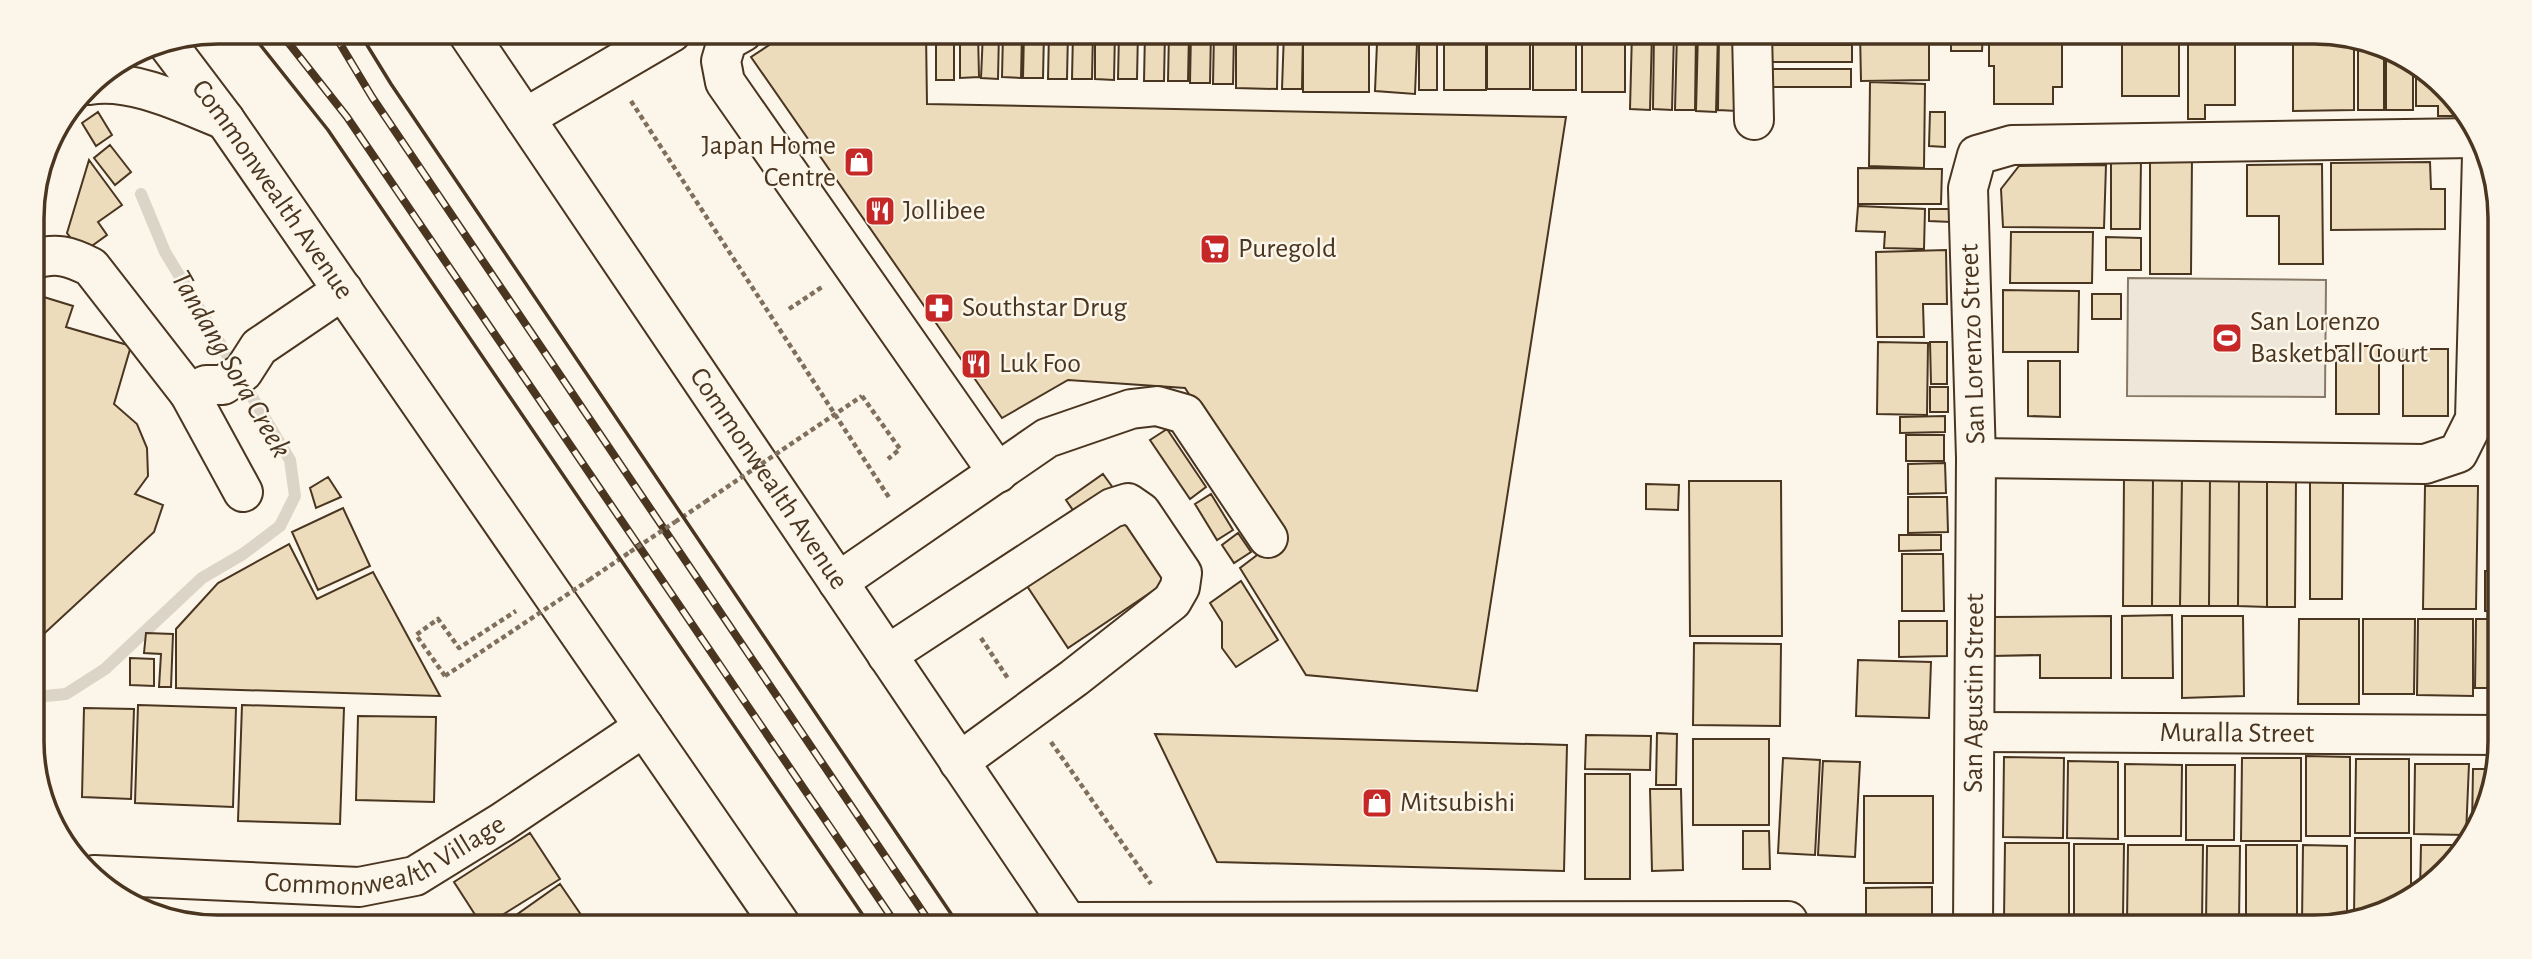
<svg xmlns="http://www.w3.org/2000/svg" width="2532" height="959" viewBox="0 0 2532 959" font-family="'Alegreya Sans',sans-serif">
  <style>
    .green { fill: #ede6d9; stroke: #887966; stroke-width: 2 }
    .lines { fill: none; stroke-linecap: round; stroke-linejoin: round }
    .stream { stroke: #dcd4c6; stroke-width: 12 }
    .building { fill: #ecdcbc; stroke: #4a3520; stroke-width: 2 }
    .minor-casing { stroke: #4a3520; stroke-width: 42 }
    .major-casing { stroke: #4a3520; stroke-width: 42 }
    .path { stroke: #7f6f5c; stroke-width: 4.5; stroke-dasharray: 5 3.5; stroke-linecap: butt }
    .minor { stroke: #fbf6e9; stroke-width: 38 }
    .major { stroke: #fbf6e9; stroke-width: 38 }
    .rail-casing { stroke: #4a3520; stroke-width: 8 }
    .rail { stroke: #fbf6e9; stroke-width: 5; stroke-dasharray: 16; stroke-linecap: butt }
    .path-bridge { stroke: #7f6f5c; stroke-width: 4.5; stroke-dasharray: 5 3.5; stroke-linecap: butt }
    .wall { stroke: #4a3520; stroke-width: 3.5 }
    .labels { text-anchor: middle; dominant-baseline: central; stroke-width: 5; stroke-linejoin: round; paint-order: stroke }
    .poi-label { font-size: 28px; fill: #4a3520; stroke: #fbf6e9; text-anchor: start }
    .street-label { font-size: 28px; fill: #4a3520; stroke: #fbf6e9 }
    .water-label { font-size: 30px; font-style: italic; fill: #4a3520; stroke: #fbf6e9 }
    .rim { fill: none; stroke: #4a3520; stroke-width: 3.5 }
  </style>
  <rect width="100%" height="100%" fill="#fbf6e9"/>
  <path class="green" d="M2128 278 2326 280 2325 397 2127 396Z"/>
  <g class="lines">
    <path class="stream" d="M35 697 66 694 105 669 202 578 243 554 280 526 295 496 290 460 165 252 141 194"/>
  </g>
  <path class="building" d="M789 32H926L927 104 1566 117 1477 691 1306 675 1240 568 1281 537 1185 388 1068 380 1002 418 751 57Z
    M936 32H954V80H936Z
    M960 32H978L979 77 960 78Z
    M983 32H999L998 79 981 78Z
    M1003 32H1022L1021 78 1002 77Z
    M1024 32H1044L1043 78H1023Z
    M1049 32H1068L1067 79H1048Z
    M1073 32H1093L1092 79H1072Z
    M1095 32H1115L1114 80 1095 79Z
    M1119 32H1138L1137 79H1118Z
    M1145 32H1165L1164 81H1144Z
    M1169 32H1189L1188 81H1168Z
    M1191 32H1211L1210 83H1190Z
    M1214 32H1234L1233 84H1213Z
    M1251 32H1278L1277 89 1236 88V41H1251Z
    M1284 32H1303L1302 89H1282Z
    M1348 32H1369V92H1303V43H1348Z
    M1375 32H1437V90H1419V38H1375Z
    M1444 32H1486V90H1444Z
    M1487 32H1530V89H1487Z
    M1533 32H1576V90H1533Z
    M1582 32H1625V92H1582Z
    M1632 32H1652L1650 110 1630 109Z
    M1654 32H1674L1672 110 1653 109Z
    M1677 32H1696L1695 110H1675Z
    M1698 32H1718L1716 112 1696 111Z
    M1719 32H1739L1737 111 1718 110Z
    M1771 32H1852V40L1771 41Z
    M1860 32H1929V80L1861 81Z
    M1951 32H1983L1982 51H1951Z
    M1995 32H2062V87H2053V104H1994V66H1989V38H1994Z
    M2122 32H2179V96H2122Z
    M2188 32H2235V105H2205V119H2188Z
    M2293 32H2314L2354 38V110L2293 111Z
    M2358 39 2374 41 2384 48V110H2358Z
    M1377 43 1417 44 1415 94 1375 91Z
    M1771 45H1852V62H1771Z
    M2386 50 2413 68V110H2386Z
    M1770 69H1851V87H1770Z
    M2416 70 2454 95 2464 116H2438V106H2416Z
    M1870 82 1925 84 1924 168 1869 166Z
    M98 112 112 135 96 146 82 123Z
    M1930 112H1945V147L1929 146Z
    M110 145 131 172 115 185 94 158Z
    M2150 156H2192L2191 274H2150Z
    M2111 159H2141L2140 229H2111Z
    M89 160 122 205 98 222 107 235 82 253 67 233Z
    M2430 162 2431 189H2445V229L2331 230V163Z
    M2322 164 2323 264H2279V216H2247V165Z
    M2106 165 2104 228 2003 227 2001 189 2019 166Z
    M1858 168 1942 169 1941 204H1858Z
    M1858 206 1925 209 1924 249 1884 248 1885 232 1856 231Z
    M1929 209H1952L1951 222 1929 221Z
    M2011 232H2093L2092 283H2010Z
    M2106 237 2141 238V270H2106Z
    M1946 250 1947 304H1923L1924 337H1877L1876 252Z
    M2003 290 2079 291 2078 352H2003Z
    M34 294 73 306 66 327 131 346 114 404 137 424 147 448 148 476 135 494 163 505 154 532 34 643 32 300Z
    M2092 294H2121V319H2092Z
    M1878 342 1928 343 1927 415 1877 414Z
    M1930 342H1947V384H1931Z
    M2336 346H2379V414H2336Z
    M2403 349H2448V416H2403Z
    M2028 361H2060V417L2028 416Z
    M1930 387H1948V412H1930Z
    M1945 416V432L1900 433V417Z
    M1167 429 1206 487 1190 499 1150 440Z
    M1906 435H1944V461H1906Z
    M1945 463 1946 493 1908 494V464Z
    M1103 474 1116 492 1079 519 1066 500Z
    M328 477 341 497 316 508 310 488Z
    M2124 477H2153L2152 606H2123Z
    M2153 477H2182L2180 606H2152Z
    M2182 477H2210L2209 606H2180Z
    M2210 477 2239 478 2238 606H2209Z
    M2239 478H2267V607L2238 606Z
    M2267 478H2296L2295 607H2267Z
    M1689 481H1781L1782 636H1690Z
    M2310 481H2343L2342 599H2310Z
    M1646 484 1679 485 1678 510 1646 509Z
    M2425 486H2478L2476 609H2423Z
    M1211 494 1233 530 1217 540 1195 504Z
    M1908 497H1947L1948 532 1908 533Z
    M343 508 370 566 318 590 292 532Z
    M1124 520 1166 582 1068 648 1027 586Z
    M1238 533 1251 552 1234 563 1222 545Z
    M1899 535H1941V550L1899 551Z
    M289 544 317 599 373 572 440 696 176 688V629L218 583Z
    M1902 554H1943L1944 611H1902Z
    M2485 571H2500V611H2485Z
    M1241 581 1278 640 1236 667 1222 648V622L1210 603Z
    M2172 615 2173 678H2122V616Z
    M2111 616V678H2040V655L1992 656 1991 617Z
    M2182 616H2243L2244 696 2182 698Z
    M2299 619H2359V704H2298Z
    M2363 619H2415L2414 694H2363Z
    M2418 619H2473V696L2417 695Z
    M2476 619H2500L2498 688H2475Z
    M1899 621H1947V656L1899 657Z
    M146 633 173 634 171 687H159L161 654 144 653Z
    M1694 643 1781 644 1780 726 1693 725Z
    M130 658 154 659V686L130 685Z
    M1858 660 1931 662 1929 718 1856 716Z
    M138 705 236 708 233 807 135 803Z
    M242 705 344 708 340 824 238 821Z
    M84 708 134 709 131 799 82 797Z
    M358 716 436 717 434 802 356 800Z
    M1657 733 1677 734 1676 785H1656Z
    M1155 734 1567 745 1564 871 1217 862Z
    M1586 735 1651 736 1650 770 1585 769Z
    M1693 739H1769V825H1693Z
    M2306 756 2350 757V836H2306Z
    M2004 757 2064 758 2063 838 2003 837Z
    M1783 758 1820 760 1815 855 1778 853Z
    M2242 758H2301V841H2241Z
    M2356 759H2409V833H2355Z
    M1823 761 1860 762 1855 857 1818 855Z
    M2068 761 2118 762V839L2067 838Z
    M2125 764 2182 765 2181 836H2125Z
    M2415 764H2469L2466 835 2414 834Z
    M2186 765H2235L2234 840H2186Z
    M2473 769H2496L2491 801 2472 827Z
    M1585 774H1630V879H1585Z
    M1650 789H1681L1683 870 1652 871Z
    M1864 796H1933V883H1864Z
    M1743 831H1769L1770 869H1743Z
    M530 833 560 879 483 927 454 882Z
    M2355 838H2411V895L2354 916Z
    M2005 843H2069V919H2004Z
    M2074 844H2124L2123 917 2074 916Z
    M2128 845H2203L2202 922H2127Z
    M2246 845H2297V925H2246Z
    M2303 845 2347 846V919L2339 922H2302Z
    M2421 845H2459L2427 889 2420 892Z
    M2207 846H2240L2239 923H2206Z
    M560 884 588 925 585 927H543L542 925 539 927H499Z
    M1932 887V927H1866V888Z"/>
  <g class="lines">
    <g class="minor-casing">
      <g id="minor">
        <path d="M743 32 727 41 721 61 725 82 998 473"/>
        <path d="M1752 32 1754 120"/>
        <path d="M525 118 672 32"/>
        <path d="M32 260C56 252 69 256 91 267L189 393 243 492"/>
        <path d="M189 393 206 385H223L243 372 259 347 343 290"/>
        <path d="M1976 458 2425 464 2458 453 2475 419 2482 155"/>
        <path d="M838 582 1047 438 1131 409 1157 406 1185 414 1268 538"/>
        <path d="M887 655 1112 508 1128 503 1141 512 1182 573 1180 587 1172 601 1074 678 959 762"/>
        <path id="s1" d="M1975 732 2500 735"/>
        <path id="s2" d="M94 875 359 887 415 876 501 823 644 727"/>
        <path d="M1068 922 1788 921"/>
        <path id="s3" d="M1973 927 1976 458 1968 188 1977 155 2012 145 2474 138"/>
      </g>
    </g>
    <g class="major-casing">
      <g id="major">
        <path id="s4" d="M467 32 1071 927"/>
        <path id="s5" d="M166 42 225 120 782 927"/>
        <path d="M89 85C134 78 184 104 225 120"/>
      </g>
    </g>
    <path class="path" d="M631 101 890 499
      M789 309 822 287
      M862 396 900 449 888 459
      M675 522 705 502
      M589 580 630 552
      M981 638 1009 680
      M445 676 416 635 438 619 459 648 516 611
      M1051 742 1151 884"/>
    <use href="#minor" class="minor"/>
    <use href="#major" class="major"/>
    <g class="rail-casing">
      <path id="rail" d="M280 32 347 117 898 927
        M333 32 372 97 933 927"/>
    </g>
    <use href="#rail" class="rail"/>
    <path class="path-bridge" d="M705 502 862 396
      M630 552 675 522
      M445 676 589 580"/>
    <path class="wall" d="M250 32 328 130 871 927
      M359 32 391 84 960 927"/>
  </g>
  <defs>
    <g id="shop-square" transform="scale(1.575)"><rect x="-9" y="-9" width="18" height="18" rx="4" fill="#c62828" stroke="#fbf6e9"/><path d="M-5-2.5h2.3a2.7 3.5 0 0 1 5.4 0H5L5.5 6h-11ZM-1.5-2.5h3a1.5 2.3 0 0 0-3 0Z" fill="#fff"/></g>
    <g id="restaurant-square" transform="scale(1.575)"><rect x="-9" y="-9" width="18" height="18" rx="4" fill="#c62828" stroke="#fbf6e9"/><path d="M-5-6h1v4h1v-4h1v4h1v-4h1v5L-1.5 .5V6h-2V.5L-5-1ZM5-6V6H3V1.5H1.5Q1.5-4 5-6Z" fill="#fff"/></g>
    <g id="supermarket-square" transform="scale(1.575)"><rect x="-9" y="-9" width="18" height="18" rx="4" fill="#c62828" stroke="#fbf6e9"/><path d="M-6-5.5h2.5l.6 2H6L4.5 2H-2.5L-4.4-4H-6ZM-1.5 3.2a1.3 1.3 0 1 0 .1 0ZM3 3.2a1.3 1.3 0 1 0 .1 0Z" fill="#fff"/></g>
    <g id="pharmacy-square" transform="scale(1.575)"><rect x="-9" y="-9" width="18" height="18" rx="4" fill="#c62828" stroke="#fbf6e9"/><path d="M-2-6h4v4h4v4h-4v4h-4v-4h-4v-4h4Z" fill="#fff"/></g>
    <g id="stadium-square" transform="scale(1.575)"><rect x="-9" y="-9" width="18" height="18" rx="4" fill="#c62828" stroke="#fbf6e9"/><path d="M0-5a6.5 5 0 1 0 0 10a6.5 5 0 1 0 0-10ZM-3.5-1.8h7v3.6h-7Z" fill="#fff"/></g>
  </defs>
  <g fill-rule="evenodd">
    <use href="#shop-square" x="859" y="162"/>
    <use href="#restaurant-square" x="880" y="211"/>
    <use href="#supermarket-square" x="1215" y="249"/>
    <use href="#pharmacy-square" x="939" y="308"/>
    <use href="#stadium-square" x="2227" y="338"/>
    <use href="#restaurant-square" x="976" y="364"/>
    <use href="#shop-square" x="1377" y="803"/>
  </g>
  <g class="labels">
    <g class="poi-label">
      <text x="836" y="146" text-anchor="end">Japan Home<tspan x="836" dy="32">Centre</tspan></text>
      <text x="903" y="211">Jollibee</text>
      <text x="1238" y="249">Puregold</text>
      <text x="962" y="308">Southstar Drug</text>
      <text x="2250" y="322">San Lorenzo<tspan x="2250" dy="32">Basketball Court</tspan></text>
      <text x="999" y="364">Luk Foo</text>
      <text x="1400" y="803">Mitsubishi</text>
    </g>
    <g class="street-label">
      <text stroke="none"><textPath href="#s5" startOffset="182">Commonwealth Avenue</textPath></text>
      <text transform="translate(1973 344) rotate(-92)">San Lorenzo Street</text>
      <text stroke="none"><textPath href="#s4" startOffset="539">Commonwealth Avenue</textPath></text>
      <text stroke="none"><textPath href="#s3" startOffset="234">San Agustin Street</textPath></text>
      <text stroke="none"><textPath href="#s1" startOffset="262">Muralla Street</textPath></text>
      <text stroke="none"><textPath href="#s2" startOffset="298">Commonwealth Village</textPath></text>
    </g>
    <g class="water-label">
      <text transform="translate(231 364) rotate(60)">Tandang Sora Creek</text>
    </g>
  </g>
  <path d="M0 0H2532V959H0ZM218 44H2314A174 174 0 0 1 2488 218V741A174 174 0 0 1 2314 915H218A174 174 0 0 1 44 741V218A174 174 0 0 1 218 44Z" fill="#fbf6e9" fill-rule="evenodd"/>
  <path class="rim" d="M218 44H2314A174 174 0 0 1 2488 218V741A174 174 0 0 1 2314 915H218A174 174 0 0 1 44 741V218A174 174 0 0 1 218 44Z"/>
</svg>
